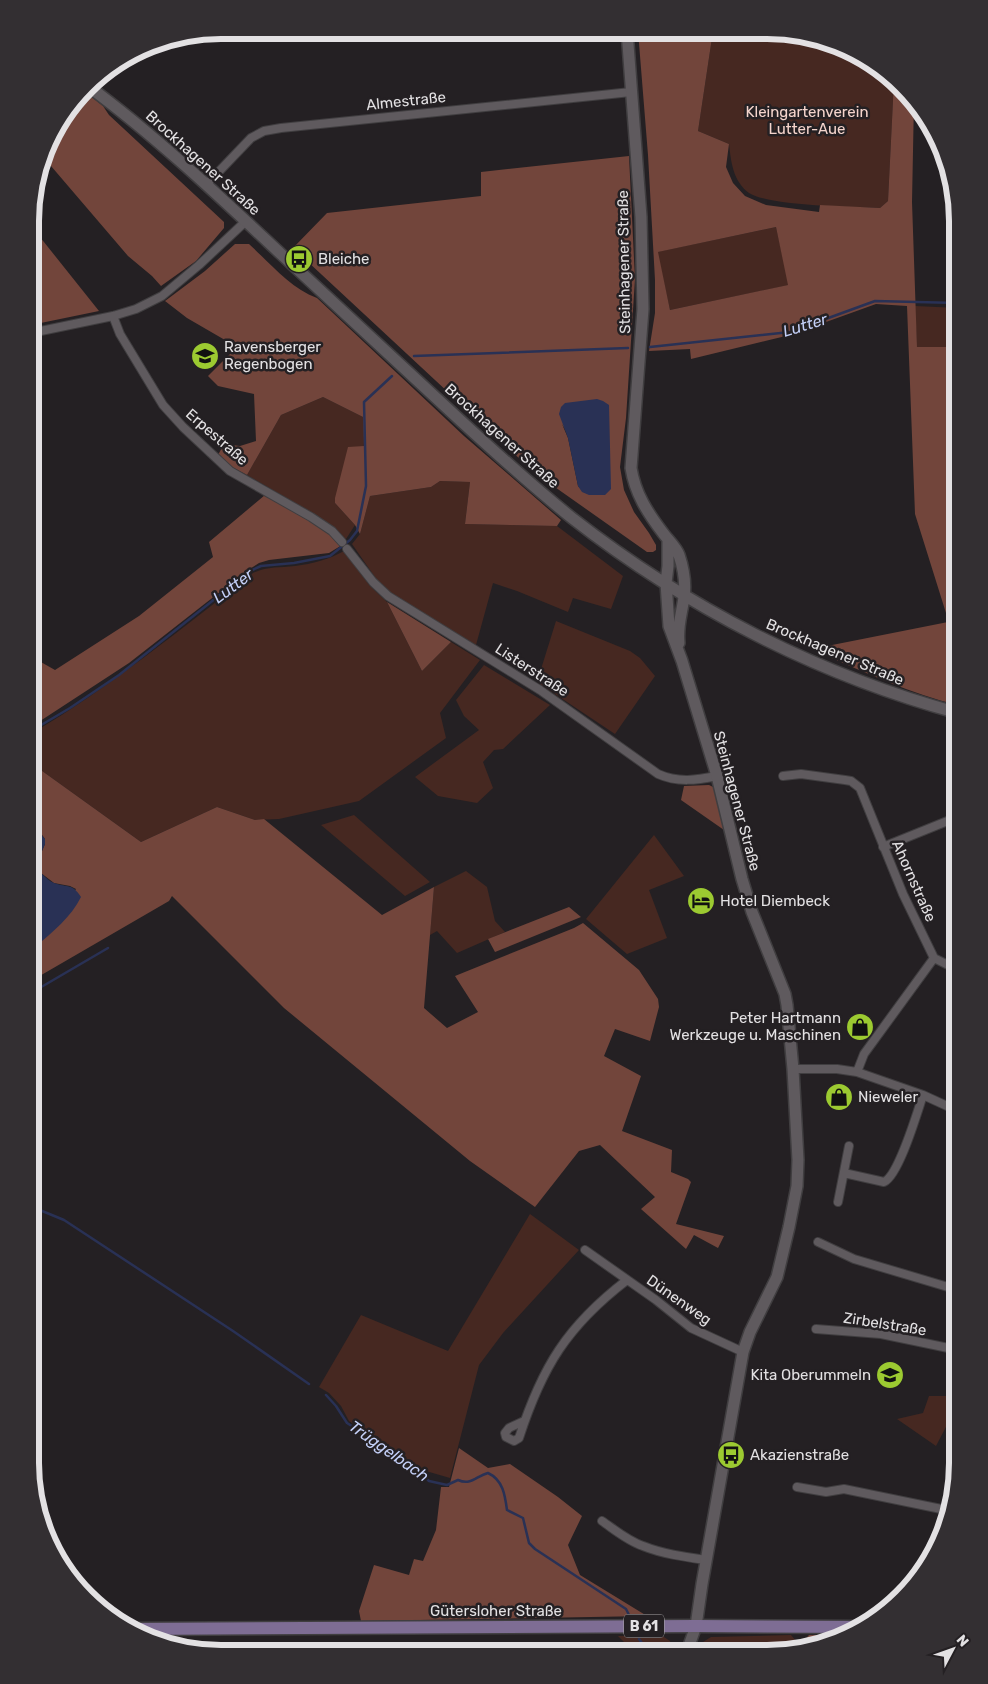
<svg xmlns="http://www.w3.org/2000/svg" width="988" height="1684" viewBox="0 0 988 1684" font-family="Rubik,sans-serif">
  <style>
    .green { fill: #462821 }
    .forest { fill: #72453b; fill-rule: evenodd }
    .water { fill: #293155 }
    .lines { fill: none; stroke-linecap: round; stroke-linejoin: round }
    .stream { stroke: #293155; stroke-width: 2.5 }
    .minor-casing { stroke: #403e40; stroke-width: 10 }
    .secondary-casing { stroke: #403e40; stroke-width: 14 }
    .primary-casing { stroke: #403e40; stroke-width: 15 }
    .minor { stroke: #5f5a5e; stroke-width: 8 }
    .secondary { stroke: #5f5a5e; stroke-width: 11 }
    .primary { stroke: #7e6d94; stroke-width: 12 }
    .labels { text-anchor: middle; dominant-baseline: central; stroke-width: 5; stroke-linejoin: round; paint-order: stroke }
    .shield { fill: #242023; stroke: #aaa7a9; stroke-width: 1 }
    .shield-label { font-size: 14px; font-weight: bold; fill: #e3e1e3 }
    .street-label { font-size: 15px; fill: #e3e1e3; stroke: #242023 }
    .park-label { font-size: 15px; fill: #f4d4cc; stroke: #242023 }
    .poi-label { font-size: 15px; fill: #e3e1e3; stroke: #242023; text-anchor: start }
    .water-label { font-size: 16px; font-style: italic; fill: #c4d0f8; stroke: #242023 }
    .rim { fill: none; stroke: #e3e1e3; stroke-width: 6 }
  </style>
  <rect width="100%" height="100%" fill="#242023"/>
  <path class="green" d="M713 31 792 32 840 45 884 70 894 80 888 201 880 208C853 207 769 206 749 193 733 181 731 162 729 144L698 131Z
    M776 227 789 285 670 310 657 252Z
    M915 306 958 308V347L917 348Z
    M323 397 363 417 364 446 335 503 355 525 346 539 314 514 247 475 281 415Z
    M440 481 470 482 465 524 557 526 623 576 611 609 573 598 568 612 517 591 493 583 476 645 389 593 377 580 352 544 360 534 370 496 431 487Z
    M344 551 370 586 387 602 422 671 451 642 480 660 440 713 446 738 359 801 279 819 255 820 217 807 141 842 31 763V734C110 687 181 629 253 573 268 566 279 568 295 566 312 564 330 559 344 551Z
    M556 621 630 651 640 658 655 676 615 734 537 682Z
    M484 665 550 705 503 749 494 750 483 762 493 788 477 803 438 796 415 777 479 730 464 716 456 700Z
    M354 815 430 882 405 896 321 825Z
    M654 835 684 876 649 890 667 938 627 954 586 919Z
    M466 871 487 887 495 921 505 932 457 953 437 931 430 935 434 887Z
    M530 1214 579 1250 503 1333 479 1365 450 1478 419 1469 405 1461 396 1452 349 1421 341 1406 329 1393 319 1387 361 1315 448 1351Z
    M929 1396H958V1430L948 1423 936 1446 897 1419 923 1413Z
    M661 1635 670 1641 673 1654H636L618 1636Z
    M791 1635 796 1641V1648L767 1654H699L703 1642 711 1637Z"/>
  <path class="forest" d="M638 31H713L698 131 729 144 726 167 733 183 745 196 766 205 819 212 820 205 880 208 888 201 894 80 914 100 912 202 917 347H958V594L951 600 946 613 915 514 907 306 876 304 790 335 691 359 690 349 649 351 655 313V280L648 155ZM776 227 788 285 670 310 658 252Z
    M84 91 103 106 109 115 224 222V228L196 261 161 286 152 276 128 256 45 159 42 161 50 136Z
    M629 156 635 279 626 418 620 467 624 490 634 512 649 533 656 545V550L653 552H647L535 473 293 248 327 213 481 196V172ZM562 424 605 495C593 495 586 496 578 486L568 438Z
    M32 227 99 311 31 325Z
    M235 244H249C270 263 290 288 317 298L464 436 561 520 557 526 465 524 470 482 440 481 431 487 370 496 360 534 355 525 335 503V498L348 447 364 446 363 417 323 397 281 415 247 475 232 467 218 455 224 444 240 446 256 441 254 394 218 386 208 376 237 347 187 318 165 301 205 271Z
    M265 495 330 533 342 545 329 553 269 560 259 563 248 570 129 663 31 727V653L32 657 55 670 139 616 213 557 209 542Z
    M387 602 451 642 422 671Z
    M948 622 958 654V705C911 694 866 673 823 654L822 647Z
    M31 763 141 842 217 807 255 820 264 819 382 915 434 887 424 1008 447 1028 478 1012 455 976 574 928 583 923 639 970 658 999 659 1007 650 1041 615 1029 604 1056 641 1076 622 1131 672 1150 671 1172 688 1179 691 1182 676 1224 724 1236 718 1248 694 1235 686 1249 641 1209 655 1197 600 1145 579 1151 535 1207 470 1161 284 1008 172 896 169 901 31 981V949L36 946 76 889 70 886 54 883 41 873 39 858 45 844V839L40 832 31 823Z
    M709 785 713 787 715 791 724 830 681 800 684 786Z
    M569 907 581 917 495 952 488 939Z
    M459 1448 488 1468 510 1464 558 1497 582 1516 568 1545 580 1575 647 1616 361 1621 359 1611 374 1565 409 1575 414 1559 423 1561 436 1530 441 1487H449Z
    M809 1635H848L840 1640 802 1647V1643Z"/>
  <path class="water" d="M597 399 603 401 609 405 611 489 605 495H589L582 492 578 486 568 438 559 414 561 407 565 403Z
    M31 823 45 839V844L39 858 41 873C45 877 49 881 54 883 68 888 72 883 81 897 71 917 53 932 36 946L31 949Z"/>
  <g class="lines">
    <path class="stream" d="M650 347 790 332 875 301 958 303
      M414 356 628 348
      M31 731 70 708 119 675 250 571 261 566 294 563 330 556 350 540 357 531 366 486 364 402 392 376
      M31 993 108 948
      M30 1206 64 1220 233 1331 309 1384
      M326 1395 336 1406 347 1423 380 1444 393 1453 404 1464 419 1472 429 1481 447 1485 458 1480C471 1486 476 1476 488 1473 503 1480 505 1495 507 1510L523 1518 529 1543 535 1549 626 1609 629 1615
      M639 1639 650 1654"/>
    <g class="minor-casing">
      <path id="minor" d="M206 185 251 138 264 131 281 128 631 92
        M113 316 120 334 163 405 183 427 230 471 311 517 332 531 342 542
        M31 333 113 316 136 309 162 296 199 265 246 221
        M347 549 373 582 388 596 540 690 658 774C678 783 697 780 717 776
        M783 776 801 774 845 780 851 781 860 788 903 894 934 958
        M883 847 950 820 958 819
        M934 958 958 970
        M793 1069H837L857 1072 923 1095 958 1111
        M857 1072 864 1054 934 958
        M844 1173 884 1182C899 1175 917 1113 923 1095
        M838 1202 849 1146
        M818 1242 854 1259 958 1290
        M585 1250 656 1300 691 1328 743 1352
        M816 1329 881 1334 958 1350
        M949 1349 958 1326
        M524 1421 509 1428 505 1433 506 1437 514 1441 519 1438C542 1367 567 1326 627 1280
        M797 1487 826 1492 844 1489 951 1511
        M602 1521C615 1530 628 1541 643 1546 663 1554 685 1557 706 1560"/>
    </g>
    <g class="secondary-casing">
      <path id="secondary" d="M627 31 641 217 643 309 631 468C635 493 647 512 663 533 668 540 676 547 679 555 683 567 686 583 684 597 682 613 677 626 679 643
        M88 86C157 137 219 196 281 254 341 310 401 366 461 421 497 454 533 487 572 518 686 607 818 675 958 713
        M668 541V566L666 583 669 626 682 661 717 776 742 879 752 912 785 994 787 1005 793 1069 798 1160 797 1186 789 1227 777 1277 750 1332 743 1352 702 1584 696 1626 686 1654"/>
    </g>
    <g class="primary-casing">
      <path id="primary" d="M130 1629 696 1626 862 1627"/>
    </g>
    <use href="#minor" class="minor"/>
    <use href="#secondary" class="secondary"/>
    <use href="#primary" class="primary"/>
  </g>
  <defs>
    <g id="bus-disc" transform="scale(1.4375)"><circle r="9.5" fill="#9cca31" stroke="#242023"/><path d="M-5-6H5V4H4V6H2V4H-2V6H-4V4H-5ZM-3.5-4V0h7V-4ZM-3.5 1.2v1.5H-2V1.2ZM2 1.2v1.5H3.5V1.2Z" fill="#111"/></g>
    <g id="school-disc" transform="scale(1.4375)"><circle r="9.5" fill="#9cca31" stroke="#242023"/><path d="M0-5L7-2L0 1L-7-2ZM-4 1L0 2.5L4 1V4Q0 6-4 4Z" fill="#111"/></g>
    <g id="hotel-disc" transform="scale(1.4375)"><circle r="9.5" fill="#9cca31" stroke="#242023"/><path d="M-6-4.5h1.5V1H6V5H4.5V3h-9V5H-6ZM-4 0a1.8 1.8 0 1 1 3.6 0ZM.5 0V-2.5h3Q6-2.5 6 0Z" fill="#111"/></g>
    <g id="shop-disc" transform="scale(1.4375)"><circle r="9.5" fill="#9cca31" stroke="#242023"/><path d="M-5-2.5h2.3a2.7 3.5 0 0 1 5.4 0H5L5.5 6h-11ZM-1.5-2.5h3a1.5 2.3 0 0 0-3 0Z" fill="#111"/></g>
  </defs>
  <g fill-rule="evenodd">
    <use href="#bus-disc" x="299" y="259"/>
    <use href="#school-disc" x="205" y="356"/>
    <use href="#hotel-disc" x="701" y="901"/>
    <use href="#shop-disc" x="860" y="1027"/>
    <use href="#shop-disc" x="839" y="1097"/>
    <use href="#school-disc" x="890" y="1375"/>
    <use href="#bus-disc" x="731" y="1455"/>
  </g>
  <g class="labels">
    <rect class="shield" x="624" y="1614.5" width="40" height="23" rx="4"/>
    <g class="shield-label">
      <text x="644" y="1626">B 61</text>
    </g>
    <g class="street-label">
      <text transform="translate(406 101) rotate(-6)">Almestraße</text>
      <text transform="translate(203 163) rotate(42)">Brockhagener Straße</text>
      <text transform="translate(624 262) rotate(-91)">Steinhagener Straße</text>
      <text transform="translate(502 436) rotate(42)">Brockhagener Straße</text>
      <text transform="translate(217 437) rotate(41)">Erpestraße</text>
      <text transform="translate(835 652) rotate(23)">Brockhagener Straße</text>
      <text transform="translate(532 670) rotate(33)">Listerstraße</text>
      <text transform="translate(737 801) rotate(75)">Steinhagener Straße</text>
      <text transform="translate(914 881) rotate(66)">Ahornstraße</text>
      <text transform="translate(679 1300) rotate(35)">Dünenweg</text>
      <text transform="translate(885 1324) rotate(9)">Zirbelstraße</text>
      <text x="496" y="1611">Gütersloher Straße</text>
    </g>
    <g class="park-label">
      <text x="807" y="112">Kleingartenverein<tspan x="807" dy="17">Lutter-Aue</tspan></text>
    </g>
    <g class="poi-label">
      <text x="318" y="259">Bleiche</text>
      <text x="224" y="347">Ravensberger<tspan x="224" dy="17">Regenbogen</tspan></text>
      <text x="720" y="901">Hotel Diembeck</text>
      <text x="841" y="1018" text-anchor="end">Peter Hartmann<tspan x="841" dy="17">Werkzeuge u. Maschinen</tspan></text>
      <text x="858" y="1097">Nieweler</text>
      <text x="871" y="1375" text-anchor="end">Kita Oberummeln</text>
      <text x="750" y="1455">Akazienstraße</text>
    </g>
    <g class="water-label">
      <text transform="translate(805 325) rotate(-17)">Lutter</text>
      <text transform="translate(233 586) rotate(-37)">Lutter</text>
      <text transform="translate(389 1451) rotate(35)">Trüggelbach</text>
    </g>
  </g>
  <path d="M0 0H988V1684H0ZM221 39H767A182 182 0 0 1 949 221V1463A182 182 0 0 1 767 1645H221A182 182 0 0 1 39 1463V221A182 182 0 0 1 221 39Z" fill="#332f32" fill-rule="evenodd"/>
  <path class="rim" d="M221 39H767A182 182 0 0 1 949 221V1463A182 182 0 0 1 767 1645H221A182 182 0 0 1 39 1463V221A182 182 0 0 1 221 39Z"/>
  <g transform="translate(953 1649) rotate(49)" stroke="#242023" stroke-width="4" paint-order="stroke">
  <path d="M0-4L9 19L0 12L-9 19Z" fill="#e3e1e3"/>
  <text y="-8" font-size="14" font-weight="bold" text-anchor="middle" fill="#e3e1e3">N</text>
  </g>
</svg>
